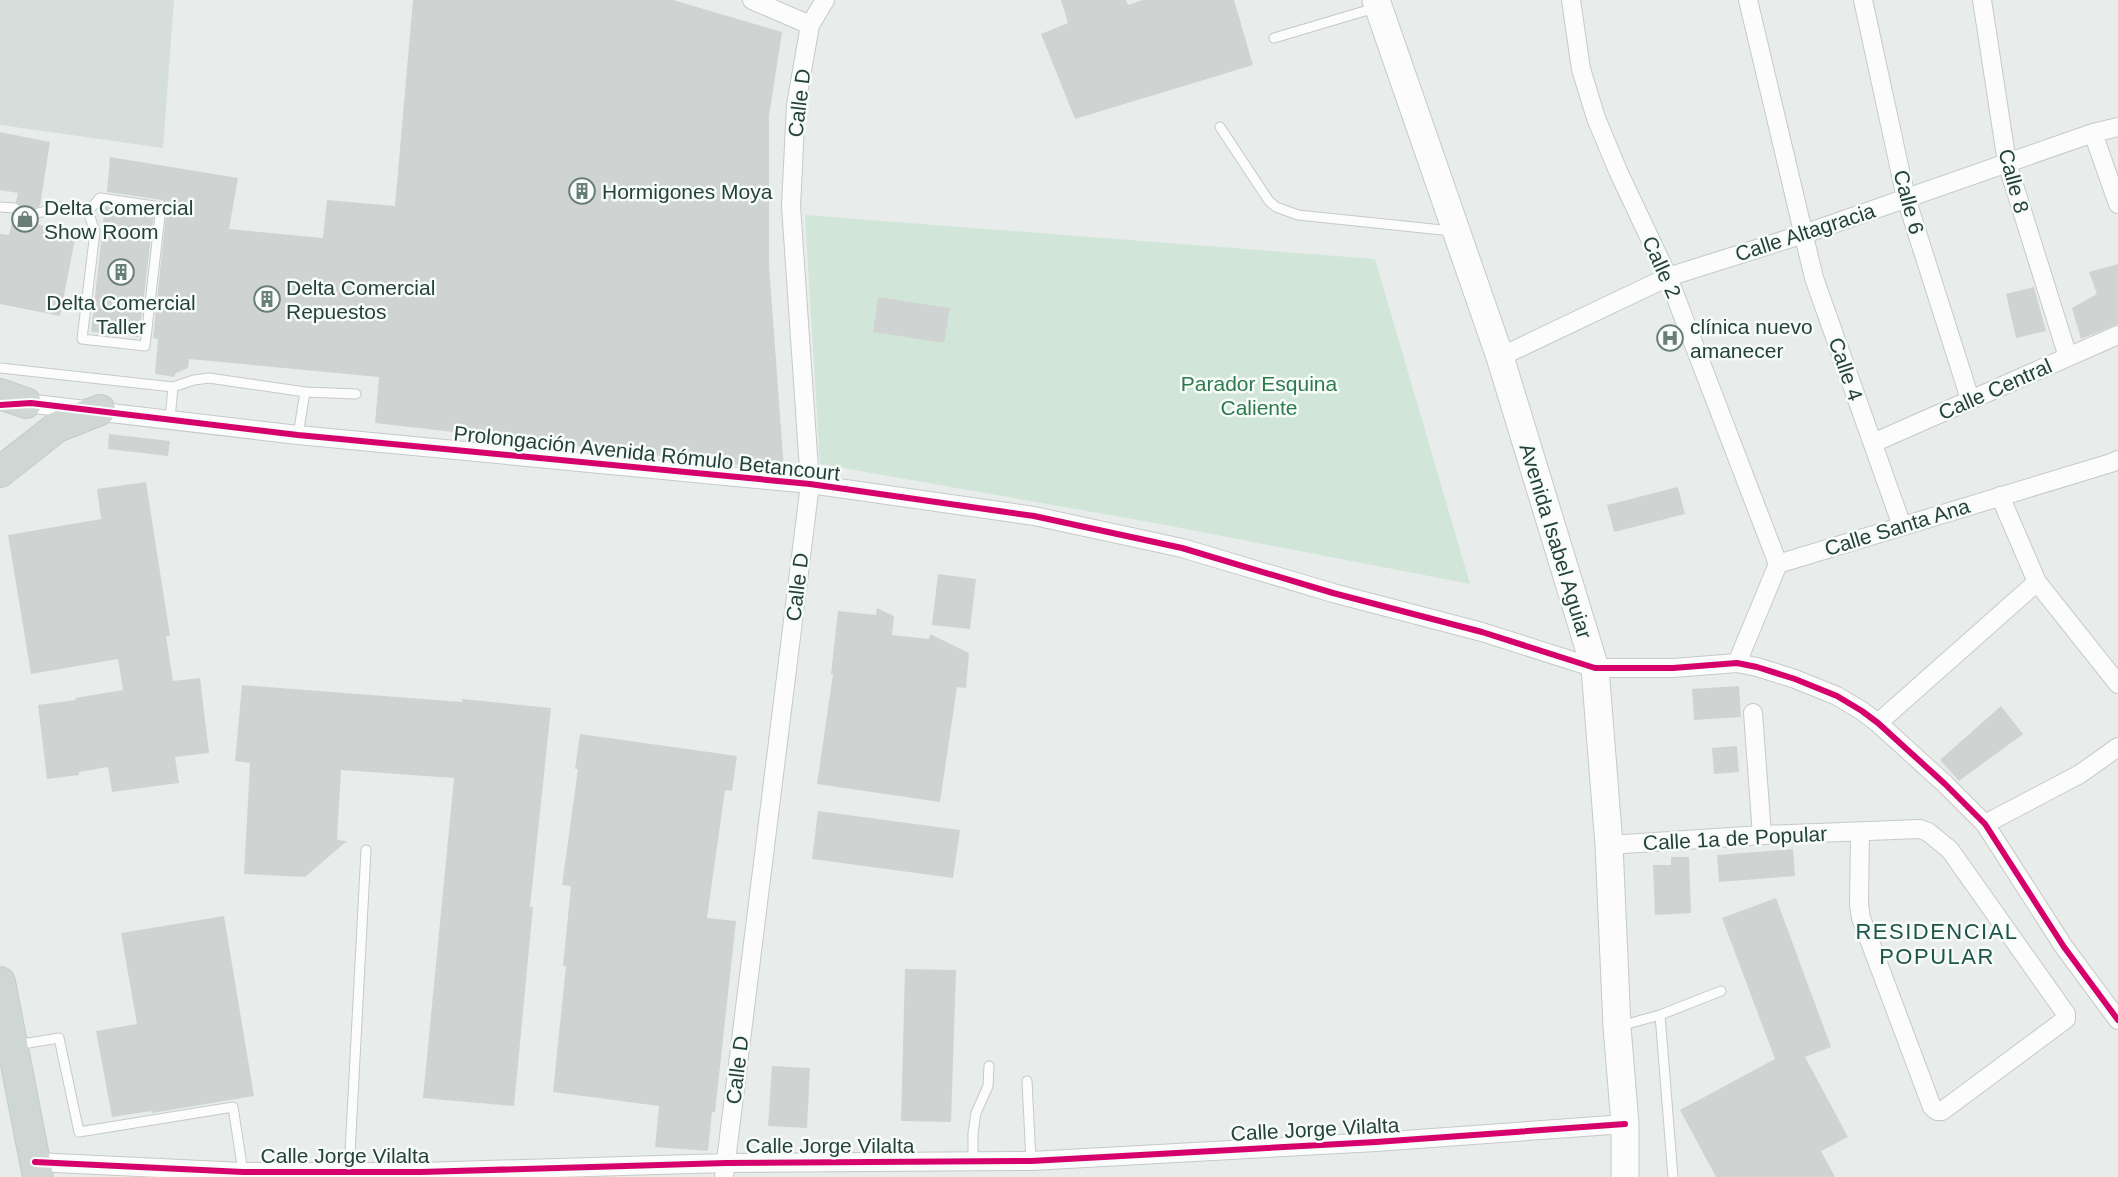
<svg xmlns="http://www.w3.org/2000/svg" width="2118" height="1177" viewBox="0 0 2118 1177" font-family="Arial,sans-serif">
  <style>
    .built { fill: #d6dedb }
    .green { fill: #d1e6d8 }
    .building { fill: #cfd4d2 }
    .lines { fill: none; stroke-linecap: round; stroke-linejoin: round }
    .lane-casing { stroke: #c5cac8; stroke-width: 11 }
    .street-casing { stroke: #c5cac8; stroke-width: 20 }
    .secondary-casing { stroke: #c3cbc8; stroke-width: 29 }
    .primary-casing { stroke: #c3ccc9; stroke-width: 32 }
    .lane { stroke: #fcfcfc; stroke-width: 9 }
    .street { stroke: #fcfcfc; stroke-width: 18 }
    .secondary { stroke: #fcfcfc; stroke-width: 27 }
    .primary { stroke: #cfd7d5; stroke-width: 30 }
    .cycleway-casing { stroke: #f7fbf9; stroke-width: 10 }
    .cycleway { stroke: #d6006c; stroke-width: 6 }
    .labels { text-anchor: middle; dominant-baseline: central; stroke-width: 5; stroke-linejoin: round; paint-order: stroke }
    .street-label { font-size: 21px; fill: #24423a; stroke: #f7fbf9 }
    .poi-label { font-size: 21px; fill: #24423a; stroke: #f7fbf9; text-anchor: start }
    .park-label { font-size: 21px; fill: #2d7a4b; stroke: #f7fbf9 }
    .neighbourhood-label { font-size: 22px; letter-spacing: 1.5px; fill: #1f5548; stroke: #f7fbf9 }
  </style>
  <rect width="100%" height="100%" fill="#e8edeb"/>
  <path class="built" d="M0 0H174L163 148 0 125Z"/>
  <path class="green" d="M805 215 1375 259 1470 584 1155 523 820 464Z"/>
  <path class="building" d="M413 0H673L782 32 769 116V265L784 470 375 423 379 377 189 359 188 368 176 373 174 377 155 374 158 339 153 338 167 205 162 200 107 192 110 157 238 178 229 229 323 238 327 200 395 206Z
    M1061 0H1126L1128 5 1143 0H1234L1253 65 1075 119 1041 34 1068 23Z
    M0 132 50 142 40 206 33 209 31 214 37 220V224L76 234 60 316 0 304V234L9 235 14 215 18 214 22 208 16 202 18 193 0 190Z
    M105 206 154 213 139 337 91 332Z
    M2118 264V324L2081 339 2072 308 2097 294 2089 272Z
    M2034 287 2046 331 2016 338 2006 294Z
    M878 297 950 308 944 343 873 332Z
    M109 434 170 441 168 456 108 449Z
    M146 482 170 636H166L173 681 200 678 209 753 175 757 179 783 112 792 108 767 79 772V775L47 779 38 705 76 700 75 698 123 690 118 659 31 674 8 535 101 519 97 489Z
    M1678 487 1685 514 1614 532 1607 505Z
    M938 574 976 579 970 629 932 625Z
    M877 608 894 616 892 635 929 639 930 634 969 653 966 688 957 687 940 802 817 784 833 674H831L838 611 876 615Z
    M242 685 462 702V699L551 708 530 907H533L514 1106 423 1098 454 778 341 770 337 840 347 841 305 877 244 874 250 763 235 761Z
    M1739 686 1741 717 1694 720 1692 689Z
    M2001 706 2023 734 1959 781 1940 760Z
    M580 734 737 756 732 791 725 790 707 918 736 921 715 1112H712L708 1151 655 1147 659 1106 553 1092 566 966H563L571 886 562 885 578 769H575Z
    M1737 746 1739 772 1714 774 1712 748Z
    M818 811 960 830 953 878 812 859Z
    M1793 849 1795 876 1719 882 1717 855Z
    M1671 857H1689L1691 913 1655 915 1653 865H1671Z
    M1776 898 1831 1047 1805 1057 1848 1137 1821 1151 1835 1177H1716L1680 1110 1775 1059 1722 918Z
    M224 916 254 1096 152 1113 151 1111 112 1117 96 1031 137 1024 121 933Z
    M905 969 956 970 951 1122 901 1121Z
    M772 1066 810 1068 807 1128 768 1126Z"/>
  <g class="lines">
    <g class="lane-casing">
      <path id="lane" d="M1274 38 1375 8
        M1220 127 1269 201 1276 207 1298 215 1452 231
        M100 198 161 207 145 346 82 339 95 232 88 211Z
        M0 207 15 208
        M38 213 60 207 88 211
        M0 368 173 387 194 380 209 378 305 392 356 394
        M170 419 173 387
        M298 435 305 392
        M1660 1015 1673 1177
        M1620 1026 1660 1015 1721 991
        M16 1045 59 1038 79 1132 233 1107 243 1172
        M1027 1081 1031 1161
        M973 1161V1133L976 1113 988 1086 989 1066
        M349 1172 366 850"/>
    </g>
    <g class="street-casing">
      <path id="street" d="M752 0 810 25
        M1571 0 1581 69 1596 118 1618 171 1668 277 1778 564
        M1748 0 1814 278 1902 526
        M1863 0 1906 198 1970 399
        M1982 0 2007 163 2068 357
        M2093 133 2118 204
        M1500 357 1668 277 1804 234 2093 133 2118 127
        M17 404 26 403 298 435 810 484 1034 516 1182 548 1333 593 1482 632 1595 668H1673L1737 663 1757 667 1795 679 1837 696 1862 711 1878 723 1945 784 1985 824 2064 947 2118 1020
        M1873 443 2118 335
        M2000 496 2037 582 2118 684
        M1778 564 2111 463 2118 460
        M1737 663 1778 564
        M1753 713 1762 835
        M1878 723 2037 582
        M1985 824 2080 774 2118 747
        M1609 845 1762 835 1920 829 1928 832 1950 850 2066 1014V1019L1942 1111H1937L1932 1107 1861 918 1859 905 1860 832
        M35 1162 243 1172H421L726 1163 1031 1161 1376 1142 1625 1124
        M724 1177 810 484 791 206 796 105 810 25 825 0"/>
    </g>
    <g class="secondary-casing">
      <path id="secondary" d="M1376 0 1500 357 1595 668 1609 845 1617 1027 1625 1124V1177"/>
    </g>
    <g class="primary-casing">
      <path id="primary" d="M0 394 26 403
        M0 472 57 427 100 410
        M0 982 38 1177"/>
    </g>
    <use href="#lane" class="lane"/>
    <use href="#street" class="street"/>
    <use href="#secondary" class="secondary"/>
    <use href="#primary" class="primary"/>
    <g class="cycleway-casing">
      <path id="cycleway" d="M0 405 31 403 298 435 810 484 1034 516 1182 548 1333 593 1482 632 1595 668H1673L1737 663 1757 667 1795 679 1837 696 1862 711 1878 723 1945 784 1985 824 2064 947 2118 1020
        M35 1162 243 1172H421L726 1163 1031 1161 1376 1142 1625 1124"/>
    </g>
    <use href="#cycleway" class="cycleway"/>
  </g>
  <defs>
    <g id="building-ring" transform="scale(1.35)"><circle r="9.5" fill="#f7fbf9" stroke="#697e78" stroke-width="1.5"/><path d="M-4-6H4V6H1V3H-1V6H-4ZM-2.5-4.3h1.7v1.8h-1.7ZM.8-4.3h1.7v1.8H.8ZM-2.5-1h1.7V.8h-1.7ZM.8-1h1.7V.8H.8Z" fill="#697e78"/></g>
    <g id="shop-ring" transform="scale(1.35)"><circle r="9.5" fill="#f7fbf9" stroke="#697e78" stroke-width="1.5"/><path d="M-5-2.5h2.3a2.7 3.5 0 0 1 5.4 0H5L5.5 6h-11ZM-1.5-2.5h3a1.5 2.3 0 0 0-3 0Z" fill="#697e78"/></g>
    <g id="hospital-ring" transform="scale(1.35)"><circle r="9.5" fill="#f7fbf9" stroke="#697e78" stroke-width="1.5"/><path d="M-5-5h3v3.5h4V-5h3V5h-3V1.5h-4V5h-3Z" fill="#697e78"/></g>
  </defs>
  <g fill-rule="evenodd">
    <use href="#building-ring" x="582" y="191"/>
    <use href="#shop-ring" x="25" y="219"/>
    <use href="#building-ring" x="121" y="272"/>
    <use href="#building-ring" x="267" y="299"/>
    <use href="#hospital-ring" x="1670" y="338"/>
  </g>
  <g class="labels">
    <g class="street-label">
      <text transform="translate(799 103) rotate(-83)">Calle D</text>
      <text transform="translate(2014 181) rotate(75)">Calle 8</text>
      <text transform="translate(1909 202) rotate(75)">Calle 6</text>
      <text transform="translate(1805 232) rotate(-18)">Calle Altagracia</text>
      <text transform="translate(1662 267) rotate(66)">Calle 2</text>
      <text transform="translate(1846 369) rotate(71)">Calle 4</text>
      <text transform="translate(1995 389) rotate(-24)">Calle Central</text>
      <text transform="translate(647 453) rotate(6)">Prolongación Avenida Rómulo Betancourt</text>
      <text transform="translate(1897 527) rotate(-17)">Calle Santa Ana</text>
      <text transform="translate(1556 541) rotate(73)">Avenida Isabel Aguiar</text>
      <text transform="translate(797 587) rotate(-83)">Calle D</text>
      <text transform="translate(1735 838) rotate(-3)">Calle 1a de Popular</text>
      <text transform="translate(737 1070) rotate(-83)">Calle D</text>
      <text transform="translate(1315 1129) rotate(-3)">Calle Jorge Vilalta</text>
      <text x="830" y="1145">Calle Jorge Vilalta</text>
      <text x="345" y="1155">Calle Jorge Vilalta</text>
    </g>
    <g class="poi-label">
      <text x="602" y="191">Hormigones Moya</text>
      <text x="44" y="207">Delta Comercial<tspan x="44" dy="24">Show Room</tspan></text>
      <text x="286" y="287">Delta Comercial<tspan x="286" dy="24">Repuestos</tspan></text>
      <text x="121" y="302" text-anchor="middle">Delta Comercial<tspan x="121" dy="24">Taller</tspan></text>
      <text x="1690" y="326">clínica nuevo<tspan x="1690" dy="24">amanecer</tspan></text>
    </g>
    <g class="park-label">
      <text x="1259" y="383">Parador Esquina<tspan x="1259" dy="24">Caliente</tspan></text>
    </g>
    <g class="neighbourhood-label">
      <text x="1937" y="931">RESIDENCIAL<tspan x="1937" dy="25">POPULAR</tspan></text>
    </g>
  </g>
</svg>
